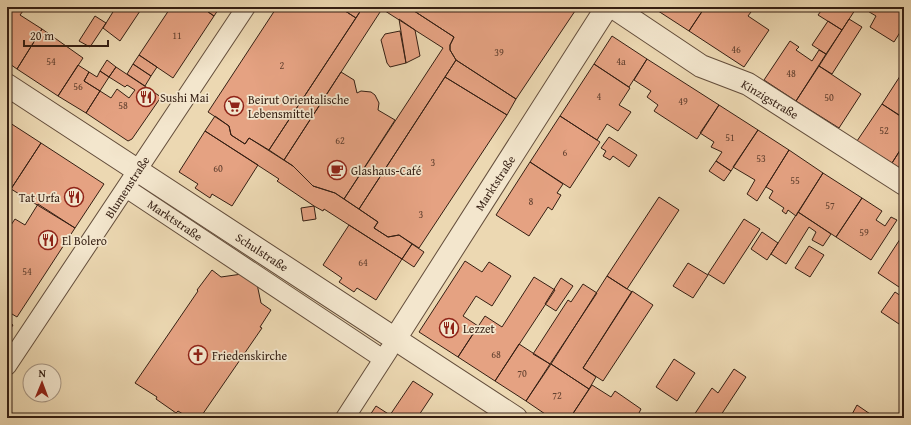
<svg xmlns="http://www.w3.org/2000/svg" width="911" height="425" viewBox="0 0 911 425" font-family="'Gentium Book Plus',serif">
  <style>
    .building { fill: #e5a282; stroke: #351f13 }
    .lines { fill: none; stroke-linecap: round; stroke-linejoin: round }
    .pedestrian-casing { stroke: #634d3b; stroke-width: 20 }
    .minor-casing { stroke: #634d3b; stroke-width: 24 }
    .pedestrian { stroke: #f3e6cd; stroke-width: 18 }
    .minor { stroke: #f3e6cd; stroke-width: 22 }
    .labels { text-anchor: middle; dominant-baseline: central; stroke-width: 3.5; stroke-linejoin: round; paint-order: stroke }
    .number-label { font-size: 10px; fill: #61402f }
    .poi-label { font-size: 12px; fill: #351f13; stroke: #f3e6cd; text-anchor: start }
    .street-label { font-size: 12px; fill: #351f13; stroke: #f3e6cd }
  </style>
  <rect width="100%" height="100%" fill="#ecd8b2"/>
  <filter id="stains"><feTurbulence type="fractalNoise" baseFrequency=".005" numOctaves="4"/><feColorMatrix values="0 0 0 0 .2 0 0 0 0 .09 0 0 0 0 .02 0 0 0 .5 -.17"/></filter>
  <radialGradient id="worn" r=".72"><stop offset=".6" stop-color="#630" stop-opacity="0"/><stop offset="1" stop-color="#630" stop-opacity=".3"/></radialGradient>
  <path class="building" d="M7 7H13L7 16Z
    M13 7 23 11 20 15 42 29 17 69 7 62V16Z
    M116 7H135L140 11 120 41 103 28Z
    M171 7H201L214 16 173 78 139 55Z
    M201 7H220L214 16Z
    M277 7H339L356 18 269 150 249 138 245 144 231 135 229 126 208 112Z
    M339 7H363L356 18Z
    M363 7H408L454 37 450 45V50L456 60 359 209 344 199 443 48 382 9 284 160 269 150Z
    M408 7H570L575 11 516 99 456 60 450 50V45L454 37Z
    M652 7H705L689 31Z
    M705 7H742L751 12 748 16 769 30 744 67 689 31Z
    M824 7H857L842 30 818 15Z
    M861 7H904V26L894 42 870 27 876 16Z
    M95 16 106 23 90 47 79 41Z
    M399 19 415 30 420 56 406 63Z
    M849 19 862 27 832 74 819 66Z
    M828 21 842 30 826 54 812 45Z
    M42 29 83 58 58 96 17 69Z
    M400 31 406 63 390 67 387 63 381 40 385 34Z
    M612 36 647 59 629 87 594 64Z
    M790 41 799 47 796 50 812 61 819 50 826 54 796 101 764 80Z
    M139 55 157 67 151 76 133 64Z
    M647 59 719 105 697 139 654 111 658 105 647 97 651 91 634 80Z
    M107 60 116 67 109 77 100 71Z
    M456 60 516 99 507 115 445 77Z
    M133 64 151 76 145 86 127 74Z
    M594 64 630 88 619 105 631 112 618 131 607 124 597 140 560 116Z
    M78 65 89 72 84 81 100 91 86 113 58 96Z
    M819 66 861 94 839 128 796 101Z
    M116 67 161 97 132 139 128 141 86 113 100 91 111 98 117 89 129 98 135 90 127 85 125 87 109 77Z
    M904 70V110L900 116 882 104Z
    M100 71 109 77 100 91 84 81 89 72 97 77Z
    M341 72 354 80 357 93 361 91 371 92 375 95 379 103 378 110 395 120 344 199 335 193 313 186 293 166 284 160Z
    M445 77 507 115 419 248 399 235 388 237 374 228 378 222 359 209Z
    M882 104 904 118V144L892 163 857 141Z
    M719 105 758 130 731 171 716 161 722 152 711 147 714 142 700 133Z
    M215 116 229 126 231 135 245 144 249 138 293 166 313 186 335 193 378 222 374 228 388 237 399 235 412 244 402 259 324 209 323 211 314 206 277 181 279 179 205 131Z
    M560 116 600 142 570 188 530 162Z
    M7 121 41 143 7 195Z
    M758 130 789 150 757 201 747 194 755 180 733 167Z
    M205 131 258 165 232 206 212 194 210 198 195 188 198 184 179 172Z
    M609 137 637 155 629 167 613 156 610 160 603 156 606 151 601 148Z
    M41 143 104 184 75 228 11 189Z
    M904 144V171L892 163Z
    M789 150 823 173 796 216 788 210 786 214 782 211 784 208 769 198 773 191 766 187Z
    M716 161 731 171 724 181 709 171Z
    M530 162 563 184 557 193 561 195 552 210 548 207 529 236 496 215Z
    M823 173 862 198 836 237 798 212Z
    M659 197 679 210 627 289 607 276Z
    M862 198 882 211 876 220 885 226 891 217 897 220 871 260 836 237Z
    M38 204 75 228 17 317 7 311V231L15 219 25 225Z
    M314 206 316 219 303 221 301 208Z
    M798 212 831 234 823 246 812 240 816 232 809 227 786 264 771 254Z
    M744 219 760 229 724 284 708 274Z
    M349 225 402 259 376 300 357 288 354 292 339 282 342 278 323 265Z
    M762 232 778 243 767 260 751 249Z
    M904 233V278L899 287 878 273Z
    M412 244 424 252 414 267 402 259Z
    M809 246 824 255 810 277 795 268Z
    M465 261 482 272 489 262 511 276 492 306 476 296 463 316 478 326 458 357 419 332Z
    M688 263 708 275 693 298 673 286Z
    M212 270 221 277 242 274 257 284 261 303 271 310 260 327 262 328 200 418H189L178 411 176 413 156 399 157 397 135 383 198 291 197 290Z
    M607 276 632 292 583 368 596 377 589 389 551 364Z
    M534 277 555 290 495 381 458 357 485 316 502 327Z
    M561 278 573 286 556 311 545 304Z
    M583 284 597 293 550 364 533 354 568 300 571 302Z
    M632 291 653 305 603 381 583 368Z
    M895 292 904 298 902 326 881 312Z
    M7 321 13 325 7 334Z
    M519 344 550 364 526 401 495 381Z
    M674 359 695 373 677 401 656 387Z
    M551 364 589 389 570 418H551L526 401Z
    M734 369 746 377 719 418H692L712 388 718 393Z
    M413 381 433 394 417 418H395L390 415Z
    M592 385 611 397 615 391 641 409 638 415 643 418H570Z
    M857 405 876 418H850Z
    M376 406 390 415 395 418H368Z"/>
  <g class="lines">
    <g class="pedestrian-casing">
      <path id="pedestrian" d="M126 188 383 359
        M7 366 246 7
        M345 418 389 350"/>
    </g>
    <g class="minor-casing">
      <path id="minor" d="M613 7 701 66 748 84 904 184
        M7 85 516 418
        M395 339 607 7"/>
    </g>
    <use href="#pedestrian" class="pedestrian"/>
    <use href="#minor" class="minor"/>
  </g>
  <defs>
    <g id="restaurant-ring" transform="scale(1)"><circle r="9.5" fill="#f3e6cd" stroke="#8f2418" stroke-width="1.5"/><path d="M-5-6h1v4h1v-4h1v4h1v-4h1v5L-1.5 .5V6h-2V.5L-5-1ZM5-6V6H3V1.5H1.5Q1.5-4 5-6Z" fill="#8f2418"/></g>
    <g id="supermarket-ring" transform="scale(1)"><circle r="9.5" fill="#f3e6cd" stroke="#8f2418" stroke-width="1.5"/><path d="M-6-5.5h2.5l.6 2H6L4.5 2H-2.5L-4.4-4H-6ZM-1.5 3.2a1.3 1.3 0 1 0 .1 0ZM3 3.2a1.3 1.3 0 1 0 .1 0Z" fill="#8f2418"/></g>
    <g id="cafe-ring" transform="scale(1)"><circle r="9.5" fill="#f3e6cd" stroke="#8f2418" stroke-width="1.5"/><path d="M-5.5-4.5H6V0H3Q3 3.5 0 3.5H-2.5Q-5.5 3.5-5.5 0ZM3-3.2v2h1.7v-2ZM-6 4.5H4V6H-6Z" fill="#8f2418"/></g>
    <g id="church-ring" transform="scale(1)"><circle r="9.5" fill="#f3e6cd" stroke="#8f2418" stroke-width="1.5"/><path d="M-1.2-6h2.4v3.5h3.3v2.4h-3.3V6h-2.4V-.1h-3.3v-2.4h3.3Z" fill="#8f2418"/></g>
  </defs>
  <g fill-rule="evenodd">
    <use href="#restaurant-ring" x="146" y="97"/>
    <use href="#supermarket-ring" x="234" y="106"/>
    <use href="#cafe-ring" x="337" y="170"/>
    <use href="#restaurant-ring" x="74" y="197"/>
    <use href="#restaurant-ring" x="48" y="240"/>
    <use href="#restaurant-ring" x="449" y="328"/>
    <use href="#church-ring" x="198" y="355"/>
  </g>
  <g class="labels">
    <g class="number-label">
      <text x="177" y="35">11</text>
      <text x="736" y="49">46</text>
      <text x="499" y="52">39</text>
      <text x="51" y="61">54</text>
      <text x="621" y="61">4a</text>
      <text x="282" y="65">2</text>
      <text x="791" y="73">48</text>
      <text x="78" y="86">56</text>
      <text x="599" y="96">4</text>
      <text x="829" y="97">50</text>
      <text x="683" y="101">49</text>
      <text x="123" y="105">58</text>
      <text x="884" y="130">52</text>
      <text x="730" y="137">51</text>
      <text x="340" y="140">62</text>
      <text x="565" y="152">6</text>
      <text x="761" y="158">53</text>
      <text x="433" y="162">3</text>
      <text x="218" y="168">60</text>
      <text x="795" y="180">55</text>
      <text x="531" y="201">8</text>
      <text x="830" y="205">57</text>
      <text x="421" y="214">3</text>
      <text x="864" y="232">59</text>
      <text x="363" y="262">64</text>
      <text x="27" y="271">54</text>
      <text x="496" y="354">68</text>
      <text x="522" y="373">70</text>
      <text x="557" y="395">72</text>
    </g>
    <g class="poi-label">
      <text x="160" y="97">Sushi Mai</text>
      <text x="248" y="99">Beirut Orientalische<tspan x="248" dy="14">Lebensmittel</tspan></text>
      <text x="351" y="170">Glashaus-Café</text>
      <text x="60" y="197" text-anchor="end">Tat Urfa</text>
      <text x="62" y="240">El Bolero</text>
      <text x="463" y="328">Lezzet</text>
      <text x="212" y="355">Friedenskirche</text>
    </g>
    <g class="street-label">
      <text transform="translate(770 99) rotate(31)">Kinzigstraße</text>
      <text transform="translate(495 183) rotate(-57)">Marktstraße</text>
      <text transform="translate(127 187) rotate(-57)">Blumenstraße</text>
      <text transform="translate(175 220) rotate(34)">Marktstraße</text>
      <text transform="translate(262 252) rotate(33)">Schulstraße</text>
    </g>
  </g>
  <rect width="911" height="425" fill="none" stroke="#ecd8b2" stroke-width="24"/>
  <rect x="8" y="8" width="895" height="409" fill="none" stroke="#351f13" stroke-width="2"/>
  <rect x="12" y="12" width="887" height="401" fill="none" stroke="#351f13"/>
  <g transform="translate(42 383) rotate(1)"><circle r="19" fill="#f3e6cd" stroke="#a79683"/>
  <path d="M0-3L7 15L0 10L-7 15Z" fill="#8f2418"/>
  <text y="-6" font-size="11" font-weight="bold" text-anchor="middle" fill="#351f13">N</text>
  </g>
  <path d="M24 40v6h84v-6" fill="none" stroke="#351f13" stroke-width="2"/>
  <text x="30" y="40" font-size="12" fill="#351f13" stroke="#f3e6cd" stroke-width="3" paint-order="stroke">20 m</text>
  <rect width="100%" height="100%" filter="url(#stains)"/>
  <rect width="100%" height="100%" fill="url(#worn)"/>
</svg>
